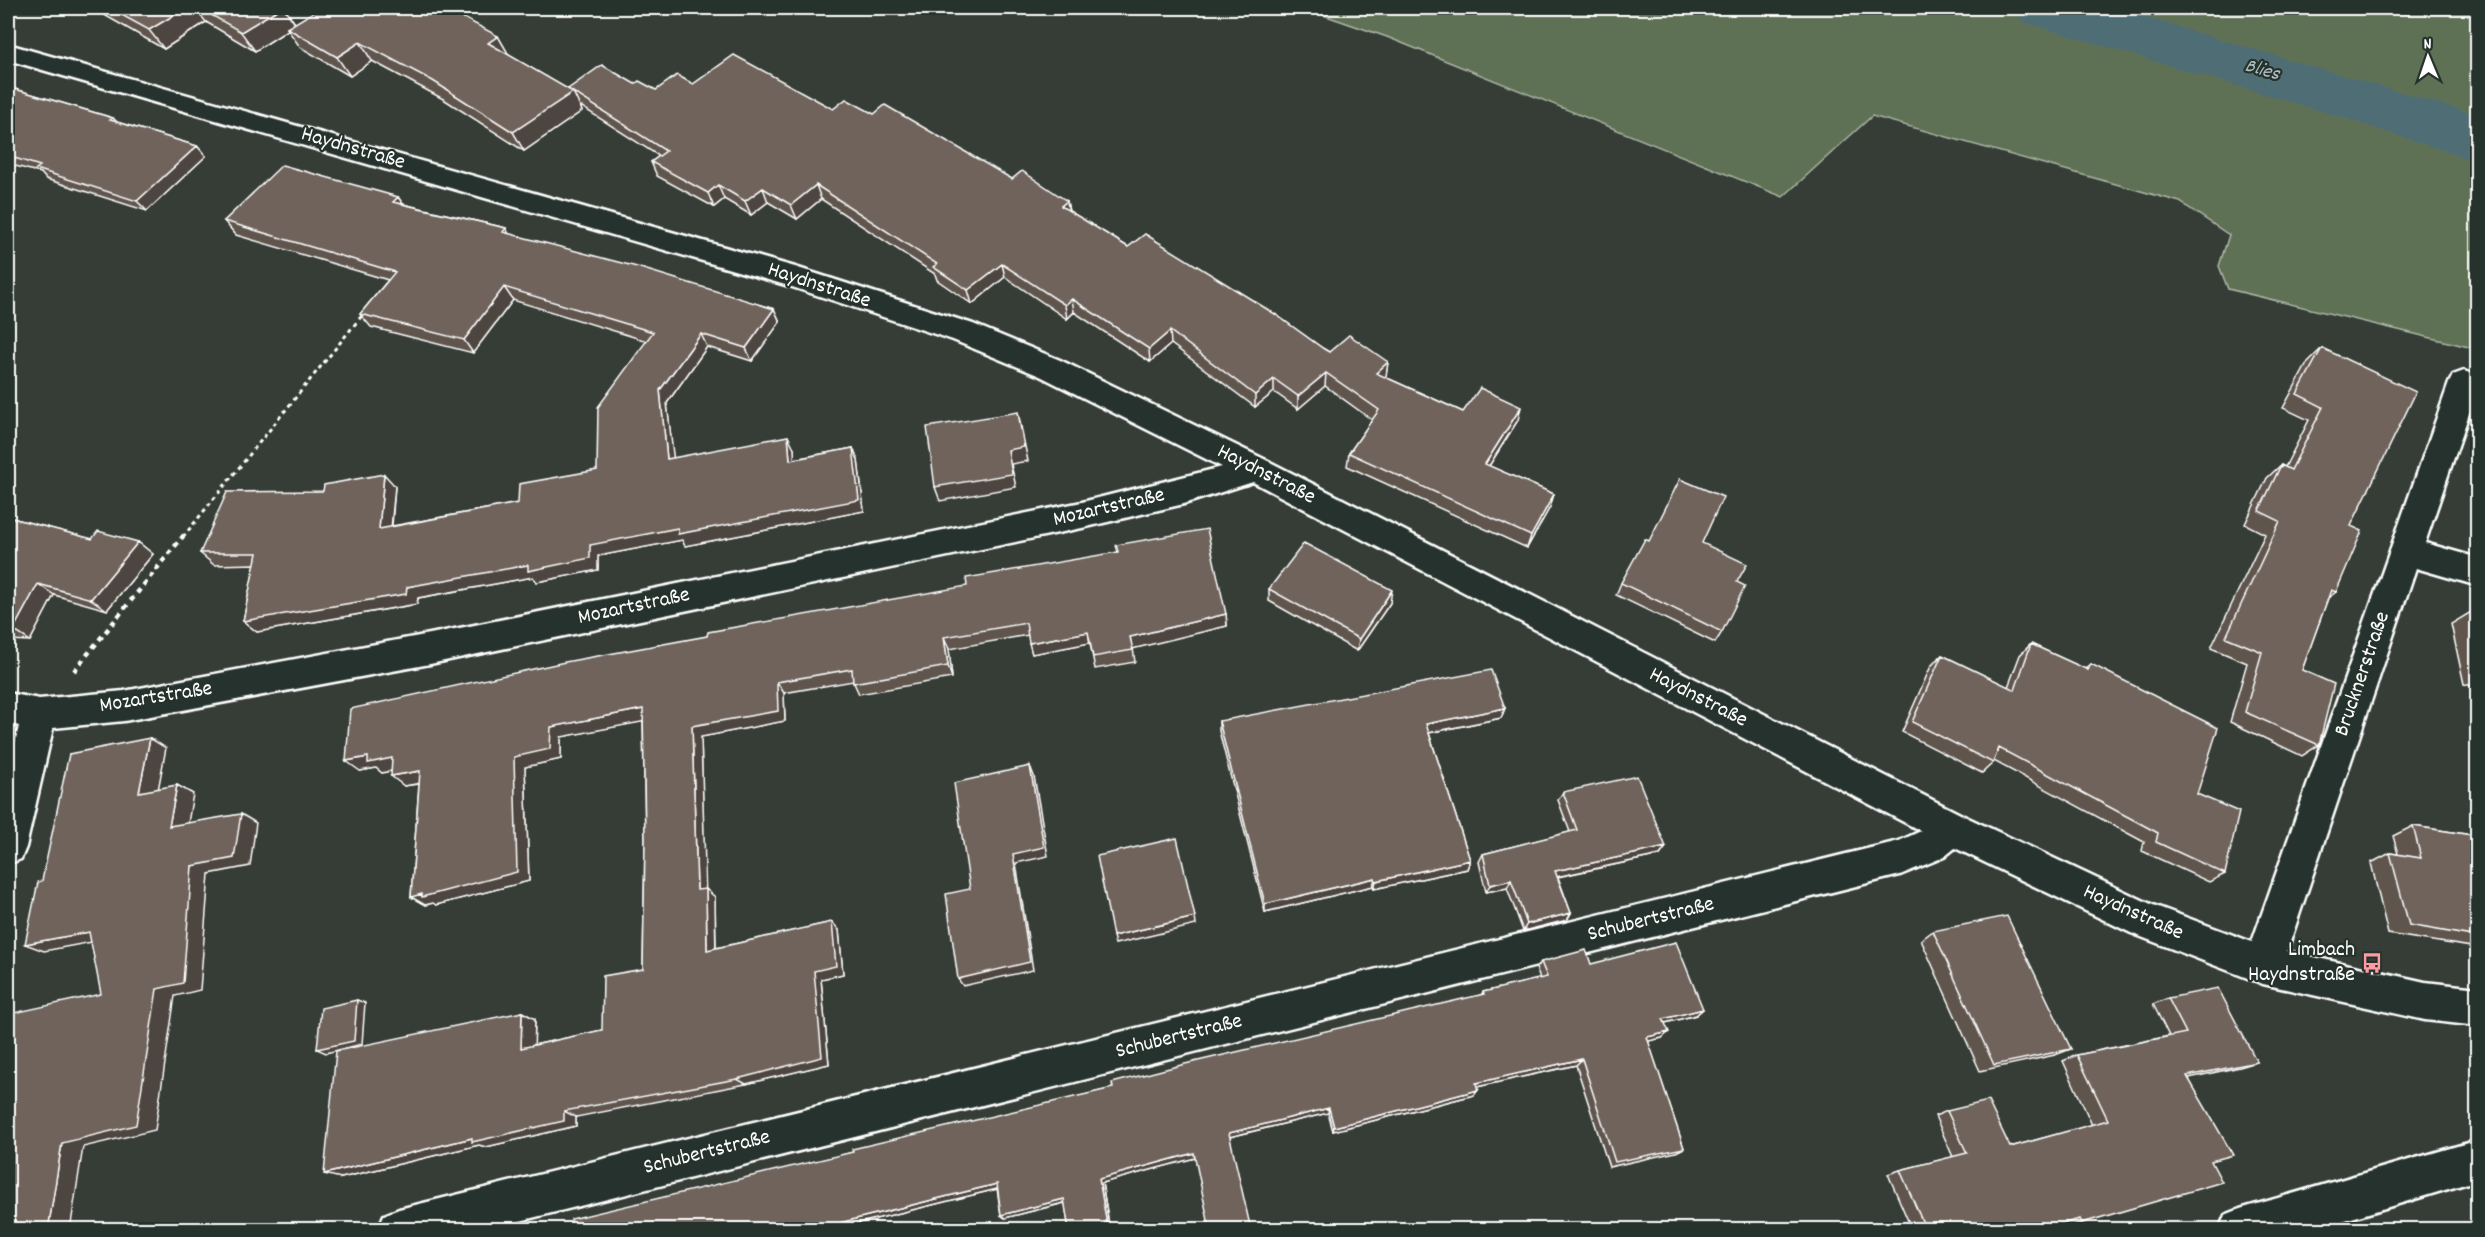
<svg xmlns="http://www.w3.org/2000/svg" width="2485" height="1237" viewBox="0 0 2485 1237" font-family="Dekko,sans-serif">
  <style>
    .green { fill: #5f7154; stroke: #afb8aa; stroke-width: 1.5 }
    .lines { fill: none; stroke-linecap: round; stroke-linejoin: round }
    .river { fill: #4f6d75; fill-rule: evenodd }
    .minor-casing { stroke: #fff; stroke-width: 5 }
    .path-far1 { stroke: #fff; stroke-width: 3; stroke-dasharray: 4 4; stroke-linecap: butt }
    .path { stroke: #fff; stroke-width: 4.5; stroke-dasharray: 5 5; stroke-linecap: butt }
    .minor { fill: #26332d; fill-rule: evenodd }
    .wall { fill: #5f554e; stroke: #fff; stroke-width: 1.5 }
    .shaded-wall { fill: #4e4540; stroke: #fff; stroke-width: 1.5 }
    .building { fill: #6f635b; stroke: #fff; stroke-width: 1.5 }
    .labels { text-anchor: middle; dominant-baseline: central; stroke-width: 4.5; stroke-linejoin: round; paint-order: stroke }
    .far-water-label { font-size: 20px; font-style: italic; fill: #b0bdc1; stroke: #26332d }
    .street-label { font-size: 22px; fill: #fff; stroke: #26332d }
    .poi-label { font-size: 22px; fill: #fff; stroke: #26332d; text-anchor: end }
  </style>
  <rect width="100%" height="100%" fill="#353d36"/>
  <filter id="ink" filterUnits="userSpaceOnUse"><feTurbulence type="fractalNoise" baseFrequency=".0167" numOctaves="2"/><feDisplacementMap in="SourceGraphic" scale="12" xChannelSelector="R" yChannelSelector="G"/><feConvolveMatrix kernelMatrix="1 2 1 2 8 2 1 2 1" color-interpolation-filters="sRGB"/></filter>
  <g filter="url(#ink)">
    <path class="green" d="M1303 8H2477V349L2228 289 2219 266 2229 235 2180 202 1872 116 1783 197 1387 37Z"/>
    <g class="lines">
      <path class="river" d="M2014 8H2113L2478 115V162L2338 116 2023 22Z"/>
      <g class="minor-casing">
        <path id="minor" d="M8 44 795 267 973 324 1060 360 1266 460 1964 816 2153 905 2252 942 2449 383 2453 375 2464 371 2475 375 2478 387 2425 543 2478 558V586L2416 568 2287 951 2425 982 2478 988V1026L2425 1020 2263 984 2131 933 1955 848 1944 857 1900 875 484 1230H378L384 1215 399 1209 1899 841 1921 831 1253 482 1184 504 1082 528 430 664 124 721 53 728 26 847 21 859 8 864V774L19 726 8 723V693L39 699 124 691 430 634 1082 502 1222 467 1040 376 953 340 789 286 8 60Z
          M2478 1140V1180L2312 1230H2219L2225 1215 2240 1209Z"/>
      </g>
      <path class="path-far1" d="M183 537 364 313"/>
      <path class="path" d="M74 671 184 535"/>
      <use href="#minor" class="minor"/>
    </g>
    <path class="wall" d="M92 8H284L295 23 509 55 569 90 635 84 656 90 693 84 833 109 874 114 1012 179 1067 201 1069 211 1128 247 1324 349 1329 352 1388 362 1386 376 1385 377 1463 412 1518 420 1489 466 1554 494 1550 507 1527 548 1347 466 1349 453 1372 420 1325 386 1298 409 1274 392 1255 407 1171 344 1150 362 1074 312 1067 319 1005 277 972 304 937 280 935 274 821 199 797 219 768 202 751 215 724 199 714 207 657 176 651 162 659 156 579 105 582 111 524 151 445 100 372 61 350 76 300 47 288 30 255 51 206 22 164 49Z
      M8 87 113 118 117 122 197 146 206 156 147 211 46 179 41 173 8 164Z
      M398 197 403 204 506 228 509 234 774 309 780 322 752 361 707 347 667 403 673 458 794 448V459L853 448 858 460 864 511 685 546 682 540 598 556V570L537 582 533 577 418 598 417 604 257 632 243 621 255 564 214 565 200 553 323 491 395 486 392 526 518 503 597 470 647 341 513 300 473 353 371 327 360 314 388 280 236 235 224 221Z
      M2322 348 2351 526 2336 592 2328 598 2302 670 2319 745 2302 756 2230 722 2247 663 2211 648 2265 534 2245 524 2267 478 2281 465 2285 467 2309 420 2283 408 2308 362Z
      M8 517 92 539 138 542 153 554 107 610 54 595 30 641 8 640Z
      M1649 541 1702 543 1737 582 1722 632 1715 643 1616 595 1621 583Z
      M1269 589 1390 603 1357 651 1269 601Z
      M2471 612 2478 613V687L2464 684 2451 624Z
      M1226 614 1227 626 1133 648 1135 662 1095 669 1090 643 1032 654 1028 635 949 649 952 678 859 694 853 681 784 693 785 721 701 737 705 889 715 897 716 948 832 922 839 930 843 974 821 979 829 1064 746 1084 576 1117V1126L486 1147 479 1145 341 1178 522 1012 535 1019 534 1045 602 1030 643 969 645 840 643 721 561 737V759L525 767 529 881 436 905 433 903 425 905 411 897 419 784 404 786 391 771 382 773 376 768 360 771 707 636Z
      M2031 644 2085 669 2091 664 2197 794 2225 874 2209 882 2142 851 2144 842 1994 761 1993 763 1982 773 1902 732 1931 666 1942 655 2008 687 2020 655Z
      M1505 708 1501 718 1429 733 1470 860 1467 869 1374 889 1373 886 1265 912 1219 731V721Z
      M1563 792 1666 847 1660 855 1558 877 1571 913 1567 920 1523 931 1507 888 1486 892 1479 862 1483 854 1570 832 1558 800Z
      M2413 826 2478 836V948L2388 934 2371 863 2390 853 2398 854 2393 836Z
      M1933 931 2071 1049 2055 1055 1980 1071 1921 940Z
      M1541 962 1591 964 1703 1009 1696 1015 1665 1023 1662 1038 1648 1041 1684 1148 1676 1152 1609 1167 1576 1065 1477 1087 1478 1090 1474 1095 1333 1131 1328 1113 1230 1137 1195 1158 1102 1183 1110 1230H1069L1065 1203 1005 1218 1001 1215 997 1189 831 1230H571L853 1152 1113 1088 1481 995 1483 992 1540 979 1536 968Z
      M2168 998 2257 1062 2240 1067 2189 1078 2211 1161 2082 1223 2067 1226 2065 1223 2040 1230H1912L1888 1174 1900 1170 1953 1157 1935 1116 1947 1111 2010 1147 2092 1125 2063 1061 2077 1055 2169 1036 2153 1004Z"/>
    <path class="shaded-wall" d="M74 8H84L78 11Z
      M186 8H195L206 22 164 49 149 30Z
      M280 8H284L296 25 287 28 288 30 255 51 241 32Z
      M498 36 509 55 488 43Z
      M360 42 372 61 350 76 337 57Z
      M573 92 582 111 524 151 513 132Z
      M197 146 206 156 147 211 137 201Z
      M718 185 724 199 714 207 708 193Z
      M816 185 821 199 797 219 791 205Z
      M763 188 768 202 751 215 745 201Z
      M398 197 407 210 393 202Z
      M1067 201 1069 215 1061 206Z
      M1002 264 1005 277 972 304 968 290Z
      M504 287 513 300 473 353 464 340Z
      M1072 299 1074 312 1067 319 1065 305Z
      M774 309 780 322 752 361 746 348Z
      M1170 331 1171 344 1150 362 1149 349Z
      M701 334 707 347 667 403 675 471 667 459 660 390Z
      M1388 362 1386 376 1374 386 1376 373Z
      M1326 373 1325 386 1298 409V396Z
      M1274 379V392L1255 407V395Z
      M1521 407 1518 420 1482 477 1485 464Z
      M1018 412 1028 461 1011 464 1016 487 940 501 935 487 1008 450Z
      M788 436 794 448 795 472 790 460Z
      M853 448 858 460 864 511 685 546 682 540 598 556V570L537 582 533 577 418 598 417 604 257 632 243 621 407 587 590 545Z
      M384 474 395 486 390 540 379 529Z
      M1554 494 1550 507 1527 548 1531 536Z
      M138 542 153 554 107 610 91 599Z
      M38 584 54 595 30 641 13 630Z
      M1392 590 1390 603 1357 651 1359 639Z
      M1226 614 1227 626 1132 649 1130 637Z
      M1088 632 1090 643 1032 654 1029 643Z
      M944 637 949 649 952 678 948 666Z
      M777 682 784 693 785 721 701 737 706 899 697 890 692 726Z
      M1505 708 1501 718 1423 734 1426 724Z
      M643 709 652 720 561 737V759L525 767 529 881 436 905 433 903 425 905 411 897 514 757 551 727Z
      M150 738 166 748 156 801 139 792Z
      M368 757 392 758 405 768 382 773 376 768 360 771 346 761Z
      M1030 766 1034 776 1048 856 1016 863 1033 970 963 986 958 979 1013 854Z
      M420 771 433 781 404 786 391 776Z
      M177 785 193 794 186 835 169 826Z
      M241 814 256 823 250 866 209 874 200 990 175 996 155 1130 83 1147 70 1230H48L62 1143 157 989 192 866Z
      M1666 847 1660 855 1551 878 1555 871Z
      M1470 860 1467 869 1374 889 1376 881Z
      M1375 878 1373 886 1265 912V904Z
      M1511 880 1507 888 1486 892 1490 885Z
      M706 889 715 897 716 958 707 950Z
      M1571 913 1567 920 1523 931 1527 924Z
      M1195 917 1196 925 1115 944 1113 936Z
      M832 922 839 930 843 974 821 979 829 1064 746 1084 737 1079 814 971Z
      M89 932 108 939 44 951 25 944Z
      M357 1000 365 1003 362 1044 326 1053 317 1049Z
      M1703 1009 1696 1015 1657 1025 1663 1019Z
      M522 1012 535 1019 534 1055 521 1048Z
      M1669 1032 1662 1038 1640 1043 1647 1037Z
      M1582 1059 1576 1065 1472 1088 1476 1083Z
      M1478 1090 1474 1095 1333 1131 1334 1127Z
      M1329 1108 1328 1113 1229 1137V1133Z
      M564 1111 576 1117V1126L486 1147 479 1145 341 1178 324 1174 472 1138Z
      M1194 1153 1195 1158 1102 1183 1110 1230H1108L1099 1179Z
      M997 1184 1001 1188 831 1230H811Z
      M1064 1199 1067 1202 1005 1218 1001 1215Z"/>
    <path class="building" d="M109 8H186L149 30Z
      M199 8H280L241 32Z
      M320 8H445L498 36 488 43 573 92 513 132 433 81 360 42 337 57 287 28Z
      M734 55 833 109 846 99 874 114 885 105 1012 179 1022 171 1067 201 1061 206 1128 247 1145 234 1275 314 1324 349 1329 352 1349 335 1388 362 1376 373 1463 412 1480 388 1521 407 1485 464 1554 494 1531 536 1349 453 1379 410 1326 373 1298 396 1274 379 1255 395 1170 331 1149 349 1072 299 1065 305 1002 264 968 290 933 267 937 264 816 185 791 205 763 188 745 201 718 185 708 193 651 162 666 151 568 89 602 65 635 84 639 81 656 90 677 75 693 84Z
      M8 87 113 118 110 120 197 146 137 201 36 169 40 166 8 156Z
      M282 165 398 197 393 202 506 228 503 232 637 267 774 309 746 348 701 334 660 390 667 459 788 436 790 460 853 448 859 500 678 534V528L590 545V558L528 571V565L407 587 406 594 243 621 257 553H200L227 492 323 491 324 485 384 474 379 529 518 503 519 484 597 470 598 407 653 332 504 287 464 340 360 314 395 272 224 221Z
      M2322 348 2416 392 2351 526 2362 531 2336 592 2331 590 2302 670 2334 684 2319 745 2245 712 2262 652 2226 637 2280 521 2259 511 2281 465 2291 470 2323 407 2297 394Z
      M1018 412 1024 447 1008 450 1012 474 935 487 927 427Z
      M1680 479 1723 497 1702 543 1747 564 1737 582 1745 586 1722 632 1621 583 1645 539 1649 541Z
      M8 517 92 539 98 531 138 542 91 599 38 584 13 630 8 629Z
      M1207 529 1226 614 1130 637 1133 650 1093 657 1088 632 1029 643 1026 623 944 637 948 666 853 683 852 669 777 682 778 711 692 726 697 890 706 889 707 950 832 922 836 966 814 971 822 1057 737 1079 564 1111V1121L472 1142V1138L324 1174 336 1051 522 1012 521 1048 602 1030 603 976 643 969 645 840 643 709 551 727 550 749 514 757 517 872 422 897V894L411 897 420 771 391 776 392 758 368 763V757L346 761 350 709 565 662 707 636 708 632 967 586 966 578 1118 552 1116 545Z
      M1304 543 1392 590 1359 639 1269 589Z
      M2471 612 2478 613V643Z
      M2031 644 2088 670 2091 664 2218 728 2197 794 2239 812 2225 874 2156 842 2158 833 1999 748 1993 763 1912 722 1942 655 2015 690Z
      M1491 670 1505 708 1426 724 1470 860 1376 881 1375 878 1265 904 1219 721Z
      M150 738 139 792 177 785 169 826 241 814 234 858 192 866 183 983 157 989 136 1125 62 1143 48 1230H8V1020L9 1014 101 994 89 932 25 944 38 882 42 881 69 754Z
      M1030 766 1044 847 1013 854 1030 962 958 979 946 894 970 889 954 783Z
      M1637 776 1666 847 1555 871 1571 913 1527 924 1511 880 1490 885 1483 854 1577 830 1563 792Z
      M2413 826 2478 836V937L2409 925 2390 853 2421 858Z
      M1177 838 1195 917 1113 936 1097 856Z
      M2007 916 2071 1049 1994 1065 1933 931Z
      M1676 942 1703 1009 1663 1019 1669 1032 1647 1037 1684 1148 1615 1162 1582 1059 1476 1083 1478 1090 1334 1127 1329 1108 1229 1133 1251 1230H1210L1194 1153 1099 1179 1108 1230H1069L1064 1199 1001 1215 997 1184 811 1230H571V1219L853 1152 852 1149 1113 1088 1112 1083 1185 1064 1484 994 1483 992 1547 977 1541 962 1586 950 1591 964Z
      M2218 988 2257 1062 2187 1076 2233 1155 2211 1161 2222 1182 2082 1223 2080 1219 2040 1230H1926L1900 1170 1967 1153 1947 1111 1988 1101 2010 1147 2108 1120 2077 1055 2186 1033 2168 998Z
      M357 1000 354 1041 317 1049 321 1008Z"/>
  </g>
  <defs>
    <g id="bus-bare" transform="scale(1.62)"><path d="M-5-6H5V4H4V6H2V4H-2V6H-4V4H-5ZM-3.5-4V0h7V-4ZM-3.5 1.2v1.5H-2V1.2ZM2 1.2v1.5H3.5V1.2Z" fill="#ff9aa2" stroke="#26332d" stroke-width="2.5" paint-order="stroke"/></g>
  </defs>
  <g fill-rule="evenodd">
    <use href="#bus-bare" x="2372" y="963"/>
  </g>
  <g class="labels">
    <g class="far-water-label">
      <text transform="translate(2262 71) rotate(16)">Blies</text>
    </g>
    <g class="street-label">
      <text transform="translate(353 149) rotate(16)">Haydnstraße</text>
      <text transform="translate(819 286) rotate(18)">Haydnstraße</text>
      <text transform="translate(1266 475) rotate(27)">Haydnstraße</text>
      <text transform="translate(1109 508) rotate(-13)">Mozartstraße</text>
      <text transform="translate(634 607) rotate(-12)">Mozartstraße</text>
      <text transform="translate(2363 674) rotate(-71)">Brucknerstraße</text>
      <text transform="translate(156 698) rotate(-9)">Mozartstraße</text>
      <text transform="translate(1698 698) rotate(27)">Haydnstraße</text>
      <text transform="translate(2133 913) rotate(24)">Haydnstraße</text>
      <text transform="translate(1651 920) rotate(-14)">Schubertstraße</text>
      <text transform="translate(1179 1037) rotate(-14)">Schubertstraße</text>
      <text transform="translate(707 1153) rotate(-14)">Schubertstraße</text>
    </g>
    <g class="poi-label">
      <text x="2355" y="950">Limbach<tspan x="2355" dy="25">Haydnstraße</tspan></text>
    </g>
  </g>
  <rect width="2485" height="1237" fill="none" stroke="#26332d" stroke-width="30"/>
  <rect x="15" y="15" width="2455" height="1207" fill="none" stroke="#fff" stroke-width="2" filter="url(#ink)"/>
  <g transform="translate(2428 57) rotate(358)" stroke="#26332d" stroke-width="4.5" paint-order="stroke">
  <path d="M0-4.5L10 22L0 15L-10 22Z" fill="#ffffff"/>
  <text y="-9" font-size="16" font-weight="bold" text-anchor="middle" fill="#ffffff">N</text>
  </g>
</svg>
